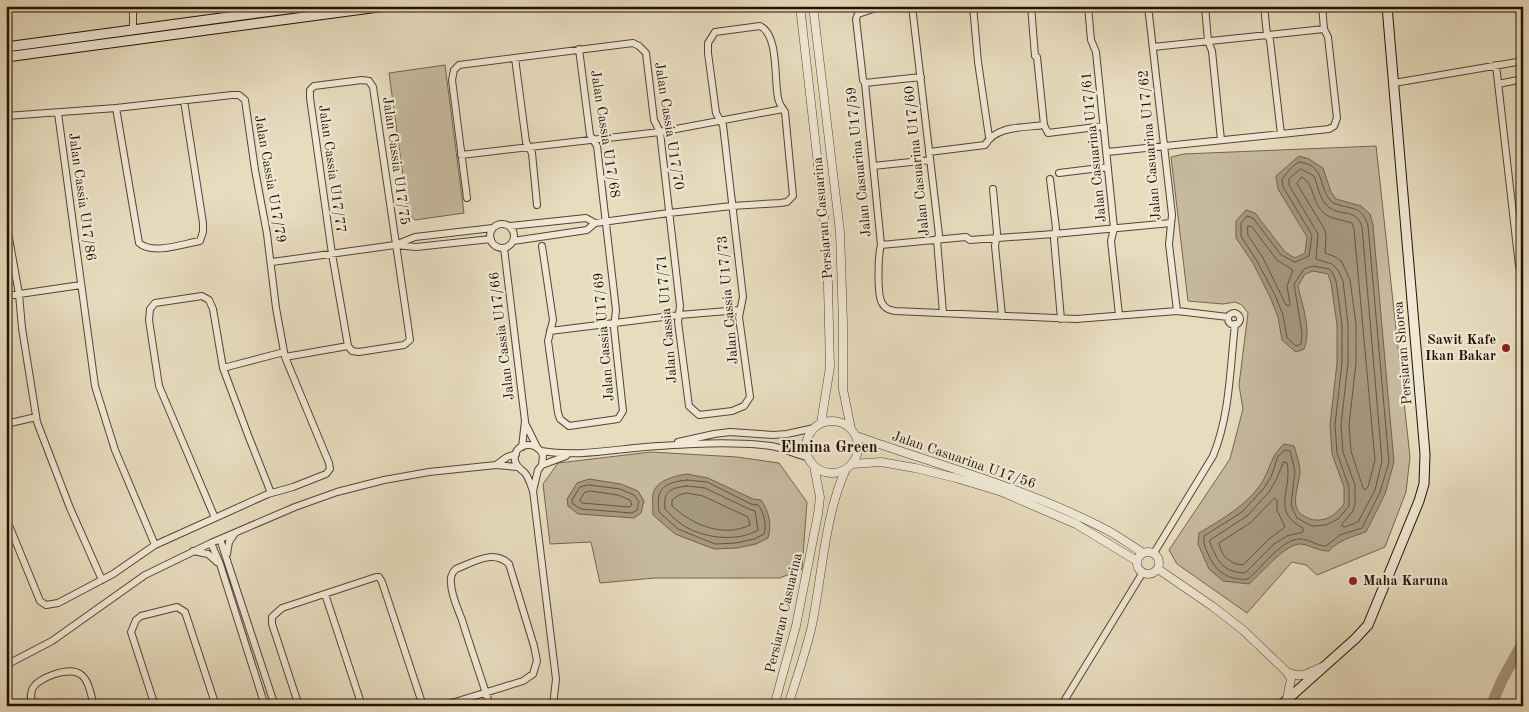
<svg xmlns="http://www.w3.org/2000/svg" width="1529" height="712" viewBox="0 0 1529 712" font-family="'Old Standard TT',serif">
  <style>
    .green { fill: #c6b99e; stroke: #76644f }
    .water { fill: #a5977d; stroke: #72614b }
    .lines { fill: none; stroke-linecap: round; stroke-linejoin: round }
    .shore { stroke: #65543e; stroke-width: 1 }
    .river { stroke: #a5977d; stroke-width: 11 }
    .minor-casing { stroke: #564330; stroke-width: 8 }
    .tertiary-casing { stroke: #564330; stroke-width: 9 }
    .secondary-casing { stroke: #251000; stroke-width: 11 }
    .minor { stroke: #efe8d5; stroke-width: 6 }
    .tertiary { stroke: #efe8d5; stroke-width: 8 }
    .secondary { stroke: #efe8d5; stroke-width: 9 }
    .poi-dot { fill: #8f2418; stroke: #efe8d5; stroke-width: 2 }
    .labels { text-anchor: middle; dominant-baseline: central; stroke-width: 4.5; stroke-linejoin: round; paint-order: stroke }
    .street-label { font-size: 14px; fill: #251000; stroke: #efe8d5 }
    .poi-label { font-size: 14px; font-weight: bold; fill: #251000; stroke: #efe8d5; text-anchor: end }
    .quarter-label { font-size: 16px; font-weight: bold; fill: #251000; stroke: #efe8d5 }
  </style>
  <rect width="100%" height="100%" fill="#e7dcbe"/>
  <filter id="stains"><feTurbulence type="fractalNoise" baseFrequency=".004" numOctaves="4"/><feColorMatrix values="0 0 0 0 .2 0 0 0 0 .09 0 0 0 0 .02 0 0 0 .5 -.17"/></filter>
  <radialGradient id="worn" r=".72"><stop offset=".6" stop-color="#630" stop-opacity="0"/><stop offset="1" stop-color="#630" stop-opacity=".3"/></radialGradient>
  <path class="green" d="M445 65 464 213 415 220 408 213 389 73Z
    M1376 146 1410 457 1406 492 1385 547 1317 575 1306 565 1292 562 1247 613 1177 564 1169 550 1230 459 1243 409 1239 385 1248 313 1242 305 1235 302 1223 304 1188 301 1171 157 1184 154Z
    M651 452 737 457 779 463 807 502 802 569 780 578H655L600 583 591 542 550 544 543 484 558 463Z"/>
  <path class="water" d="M1299 156 1309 159 1323 168 1331 192 1336 199 1361 206 1370 214 1373 225 1394 462 1385 494 1366 532C1351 537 1339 540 1329 551 1319 551 1311 546 1302 544 1286 542 1261 574 1249 584L1223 581 1209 569 1198 544 1199 533C1222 519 1245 507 1261 484 1271 469 1269 458 1284 444L1294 446C1296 453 1299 461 1300 469 1301 483 1287 507 1304 516 1308 518 1311 520 1315 520 1328 521 1336 514 1344 504V487L1332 454 1330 425 1337 363V325L1331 283 1328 274 1313 271 1305 274 1298 286C1302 305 1312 330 1304 349L1296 352 1282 340 1278 317 1270 297 1253 263 1236 238V221L1246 210 1255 213 1285 252 1295 258 1305 253 1307 237 1278 189 1276 176Z
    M687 474 708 478 753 499 761 500C769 511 772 525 768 538L756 544 737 548 714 549 675 534 653 515C653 508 652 500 653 494 656 480 675 476 687 474Z
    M589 479 621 484 638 491 644 501 641 513 634 518 578 514 568 506 567 499 577 483Z"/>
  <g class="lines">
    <path class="shore" d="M1299 162C1327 165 1317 188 1332 202 1334 204 1339 205 1343 206 1357 209 1364 211 1368 226L1389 462 1380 492 1362 528 1340 535 1326 546C1317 546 1309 539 1300 539 1281 539 1262 568 1248 579 1230 581 1216 572 1209 556 1206 549 1203 544 1204 536L1242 512 1264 488 1271 477 1278 456 1285 450 1290 451 1295 471 1291 505 1297 518 1312 526 1326 525 1338 519 1349 506V487L1337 453 1335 425 1342 363V325L1336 281 1332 272 1329 269 1313 266 1304 269 1294 284 1302 333 1301 344 1296 346 1287 338 1283 315 1275 295 1257 261 1241 236V223L1247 216 1253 218 1281 255 1295 262 1309 256 1312 235 1283 187 1282 179 1291 168Z
      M1301 169 1314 176C1318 186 1320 202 1330 208 1342 216 1357 209 1362 227L1382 461 1375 490 1358 522 1345 527 1342 526V524L1353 511 1355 504V485L1343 452 1341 425 1348 363V324L1343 281 1338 270 1332 264 1316 259 1318 234 1289 185V179Z
      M1302 177C1315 184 1312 205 1325 214 1332 219 1343 220 1352 223L1354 229 1375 460 1368 487 1365 490 1363 488 1351 451 1349 425 1356 363V324L1350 280 1342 262 1336 257 1325 253 1326 237 1325 230 1297 184Z
      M1248 226 1252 227 1277 260 1293 270 1287 286 1290 304 1289 306 1286 305 1263 258 1248 235Z
      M1284 462 1287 463C1293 489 1270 511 1303 528V532L1287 536 1274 544 1245 573C1222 572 1218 561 1210 543V540L1247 516 1269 492 1276 480Z
      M687 480 707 482 751 504 758 505C764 512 767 525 764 534L754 539 736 543 715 544 678 529 659 512C656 488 663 483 687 480Z
      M589 485 620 489 634 495 639 502 637 510 632 513 581 509 573 504 572 500 580 487Z
      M687 486 705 488 749 509 755 511 758 530C737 543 699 538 680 523 674 519 670 514 665 509 663 491 670 488 687 486Z
      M590 491 618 495 630 500 632 505 629 507 582 503 580 500 584 493Z
      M687 493 703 496 748 517 750 525C723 538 693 525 672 506V500L679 495Z
      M1275 498 1277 500V510L1285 527 1269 539 1243 565C1230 564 1221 556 1219 543L1250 523Z"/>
    <path class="river" d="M1491 706 1502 680 1523 642"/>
    <g class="minor-casing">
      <path id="minor" d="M133 6V30
        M882 6 858 14 856 19 863 80 865 83 881 245C878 255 877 295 882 303 885 309 890 310 895 311L1076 319 1177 311 1228 317
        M912 6 939 235 937 240 943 313
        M973 6 978 62 989 137
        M1031 6 1035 56 1037 57 1044 125
        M1088 6 1091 40 1096 52 1114 228 1111 241 1119 315
        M1148 6 1172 215 1169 244 1177 311
        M1205 6 1208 41 1212 51 1221 140
        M1264 6 1267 35 1270 40 1281 134
        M1153 47 1324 29
        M515 58 526 142 532 153 537 205
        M1496 65 1519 266 1523 270
        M362 80 369 81 373 87 410 340 404 345 359 352 352 351 348 346 332 254 310 98V90L314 86Z
        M865 83 921 77
        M1394 83 1523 61
        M1498 84 1523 79
        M116 108 139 243C153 255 182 244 200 241L203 232V223L184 101
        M58 113 95 386 115 450 155 545
        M6 116 116 108 232 95H239L245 100 255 170 267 234 276 308 285 357 329 463 330 469 326 474 293 487 268 494 155 545 113 574 58 603 46 605 40 601 6 518
        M929 152 985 145C996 125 1024 128 1044 125L1048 133 1104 126
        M1107 152 1329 129 1334 126 1337 118 1328 37 1324 29 1322 6
        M461 155 660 132 783 109
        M873 166 930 160
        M1059 173 1108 167
        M1050 179 1056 228 1054 239 1061 319
        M993 189 997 233 995 246 1002 316
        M467 198 452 80 454 70 459 65 633 43 639 46 646 53 654 120 660 132 680 306 678 322 689 406 699 415 732 411 744 406 750 397 739 317 743 297 723 125 716 113 708 53V43L715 32 760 26C779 35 774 79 778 98 779 103 782 108 785 112L793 196 787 202 780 203 732 206 669 213 595 223 587 230 513 241
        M6 221 19 294 22 328 37 422 70 508 102 580
        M490 236a12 12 0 1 1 24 0a12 12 0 1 1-24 0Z
        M510 226 586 218 595 223
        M396 245 416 247 491 239
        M881 245 966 237 970 240 1054 234 1171 223
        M542 246 553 320 548 341 558 413 560 419 569 426 618 419 623 411 614 328 616 310 597 146 590 135 579 49
        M504 248 525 421 522 447
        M272 262 395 245 415 237 493 228
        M6 296 81 285
        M1228 319a6 6 0 1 1 12 0a6 6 0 1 1-12 0Z
        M550 331 679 315 740 310
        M285 357 348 346
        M525 423 537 447
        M6 424 36 417
        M678 442 714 434 730 432 773 435 787 434 814 428
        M541 451C576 457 610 450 645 447 685 444 731 441 771 446 785 448 795 455 808 457
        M496 465 507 457 516 454
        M542 465 566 456
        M533 491 538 470 542 465 543 455C536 439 512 443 515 461 517 468 521 469 525 473 529 478 531 486 533 491L556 679 553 706
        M271 493 248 435 223 368 284 352
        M215 518 159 386 149 320 150 309 155 303 202 296 209 300 213 309 223 368
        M220 539 275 706
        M211 543 220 564 265 706
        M193 551 208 554 217 562
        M1154 553 1213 456C1230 415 1230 368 1235 324
        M227 554 229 542 235 533
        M325 594 362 706
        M6 665 52 641 145 575 211 543 295 507 337 492 384 480 429 472 496 465 517 467
        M33 706C31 700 30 696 32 690 36 678 69 666 80 674 89 679 91 696 94 706
        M155 706 131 632 136 620 141 616 177 607 185 612 216 706
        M299 706 272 624V617L282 608 376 577H379L382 582 423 706
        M442 706 523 681 533 674 537 661 534 646 509 564C493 549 474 562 456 569 452 572 450 578 451 583 451 595 458 609 462 620 471 649 481 677 490 706
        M1061 706 1143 572"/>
    </g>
    <g class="tertiary-casing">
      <path id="tertiary" d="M800 6 827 244 830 367 821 423
        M813 6 840 232 843 323V389L851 429
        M806 447a26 26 0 1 1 52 0a26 26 0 1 1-52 0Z
        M856 436C938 465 1022 487 1101 527 1116 534 1129 544 1143 553
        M852 464 881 462 915 468 956 478 1002 492 1076 524 1137 561
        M1137 563a11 11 0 1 1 22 0a11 11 0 1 1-22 0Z
        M1158 569 1212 606 1243 630 1287 672C1304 679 1306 673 1322 667
        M1287 699 1291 679 1287 672
        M774 706 796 626 818 514 820 497 814 466
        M788 706C796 679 806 652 812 625 822 576 825 514 846 469"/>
    </g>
    <g class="secondary-casing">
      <path id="secondary" d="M6 47 310 6
        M6 57 386 6
        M1280 706 1355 639 1368 625 1419 501 1424 484 1425 454 1387 6"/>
    </g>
    <use href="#minor" class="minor"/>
    <use href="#tertiary" class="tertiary"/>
    <use href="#secondary" class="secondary"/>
  </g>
  <g class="poi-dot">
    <circle cx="1506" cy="348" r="5"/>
    <circle cx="1353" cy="581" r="5"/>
  </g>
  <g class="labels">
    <g class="street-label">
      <text transform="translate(669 126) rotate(81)">Jalan Cassia U17/70</text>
      <text transform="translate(605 134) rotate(81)">Jalan Cassia U17/68</text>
      <text transform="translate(1150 145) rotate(-95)">Jalan Casuarina U17/62</text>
      <text transform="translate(1094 147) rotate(-96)">Jalan Casuarina U17/61</text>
      <text transform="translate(396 161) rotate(82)">Jalan Cassia U17/75</text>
      <text transform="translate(917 161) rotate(-96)">Jalan Casuarina U17/60</text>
      <text transform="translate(859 162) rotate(-96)">Jalan Casuarina U17/59</text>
      <text transform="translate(332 169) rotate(82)">Jalan Cassia U17/77</text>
      <text transform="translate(270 179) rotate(80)">Jalan Cassia U17/79</text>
      <text transform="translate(82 197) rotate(82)">Jalan Cassia U17/86</text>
      <text transform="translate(823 218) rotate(-95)">Persiaran Casuarina</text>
      <text transform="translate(728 300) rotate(-95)">Jalan Cassia U17/73</text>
      <text transform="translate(667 319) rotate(-95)">Jalan Cassia U17/71</text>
      <text transform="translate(502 336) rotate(-97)">Jalan Cassia U17/66</text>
      <text transform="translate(604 337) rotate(-95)">Jalan Cassia U17/69</text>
      <text transform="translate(1403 353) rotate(-95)">Persiaran Shorea</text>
      <text transform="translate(964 460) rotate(19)">Jalan Casuarina U17/56</text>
      <text transform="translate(784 613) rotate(-77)">Persiaran Casuarina</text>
    </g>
    <g class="poi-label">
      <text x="1496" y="340">Sawit Kafe<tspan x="1496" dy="16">Ikan Bakar</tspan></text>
      <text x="1363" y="581" text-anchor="start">Maha Karuna</text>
    </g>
    <g class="quarter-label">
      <text x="829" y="448">Elmina Green</text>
    </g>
  </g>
  <rect width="1529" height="712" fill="none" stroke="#e7dcbe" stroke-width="25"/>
  <rect x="8" y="8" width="1514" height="697" fill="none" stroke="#251000" stroke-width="2.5"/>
  <rect x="12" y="12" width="1504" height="687" fill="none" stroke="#251000"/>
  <rect width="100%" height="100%" filter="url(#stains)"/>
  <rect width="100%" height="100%" fill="url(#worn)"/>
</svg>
